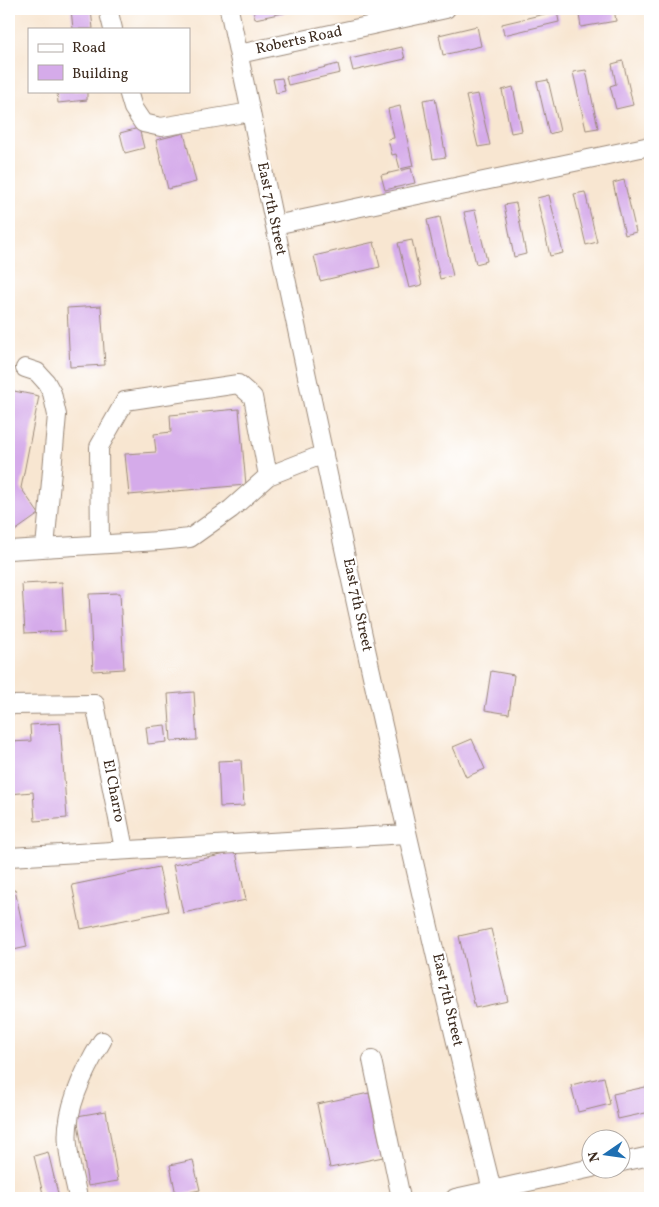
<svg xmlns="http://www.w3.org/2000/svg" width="659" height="1207" viewBox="0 0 659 1207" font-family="Vollkorn,serif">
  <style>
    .building { fill: #d5abea }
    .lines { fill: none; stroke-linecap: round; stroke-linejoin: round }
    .minor-casing { stroke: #9a8878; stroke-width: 20 }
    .minor { stroke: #fff; stroke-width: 18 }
    .labels { text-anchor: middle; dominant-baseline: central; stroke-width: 4.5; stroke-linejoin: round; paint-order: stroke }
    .street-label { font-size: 15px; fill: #3b2a1e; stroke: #fff }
  </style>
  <rect width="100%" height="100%" fill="#fff"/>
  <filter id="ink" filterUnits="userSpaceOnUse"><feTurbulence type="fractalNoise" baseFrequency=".02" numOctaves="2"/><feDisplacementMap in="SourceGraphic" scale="10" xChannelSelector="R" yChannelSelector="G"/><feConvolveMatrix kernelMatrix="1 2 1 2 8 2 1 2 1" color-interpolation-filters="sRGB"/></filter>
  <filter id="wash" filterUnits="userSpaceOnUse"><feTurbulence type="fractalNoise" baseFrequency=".0096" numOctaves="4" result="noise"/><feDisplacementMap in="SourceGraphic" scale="20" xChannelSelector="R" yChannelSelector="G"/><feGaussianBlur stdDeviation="1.12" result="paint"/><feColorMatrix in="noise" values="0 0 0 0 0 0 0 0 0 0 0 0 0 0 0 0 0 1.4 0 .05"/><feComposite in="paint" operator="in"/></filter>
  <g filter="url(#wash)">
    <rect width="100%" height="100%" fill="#f8e6d1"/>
    <g id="blocks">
      <path class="building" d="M71 9H91L93 29H73Z
        M253 9H297V10L255 19Z
        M578 9H614L616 21 581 27Z
        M557 11 559 22 504 35 502 24Z
        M477 26 481 46 443 55 439 35Z
        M402 47 405 59 353 71 350 59Z
        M623 61 633 105 616 109 610 86 616 84 612 64Z
        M338 64 340 73 288 85 286 77Z
        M586 70 598 128 586 130 573 72Z
        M282 78 285 91 276 93 273 79Z
        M548 80 560 131 549 134 537 82Z
        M513 87 522 131 511 133 502 90Z
        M57 91H87V100L58 103Z
        M478 94 490 145 478 147 466 96Z
        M435 98 446 157 433 159 423 100Z
        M400 106 413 166 400 169 396 154 392 155 388 139 394 138 388 109Z
        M139 128 144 148 125 153 120 133Z
        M184 133 196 182 168 189 156 140Z
        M411 168 415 183 385 190 381 175Z
        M624 180 636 232 625 235 613 183Z
        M585 192 597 242 586 245 574 194Z
        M549 195 563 253 550 256 537 198Z
        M516 203 526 254 514 257 504 205Z
        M475 210 487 261 476 264 464 212Z
        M440 217 453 276 440 279 427 220Z
        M412 240 422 285 409 288 398 243Z
        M374 242 380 267 320 281 314 256Z
        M101 306 105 365 70 367 67 308Z
        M9 390 39 396 21 488 39 514 12 533 9 528Z
        M239 409 246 485 129 495 125 454 156 452 154 434 171 432 170 415Z
        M62 582 65 631 25 633 22 584Z
        M120 593 124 669 93 671 89 594Z
        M491 671 514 675 509 714 485 710Z
        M194 692 197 740 171 741 168 694Z
        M60 723 67 818 35 821 33 792 9 794V742L31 741 30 725Z
        M165 725 167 742 148 744 146 727Z
        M472 739 485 769 466 777 453 747Z
        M241 760 244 806 220 807 218 761Z
        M236 852 246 900 183 913 173 865Z
        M159 867 168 911 81 929 72 885Z
        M15 890 27 947 9 951V891Z
        M491 929 508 1001 475 1008 459 936Z
        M604 1077 610 1104 578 1112 571 1085Z
        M650 1086V1112L618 1119 613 1094Z
        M369 1093 383 1157 330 1168 317 1104Z
        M106 1111 118 1181 88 1186 77 1116Z
        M48 1152 59 1198H44L34 1156Z
        M193 1160 200 1190 176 1195 170 1165Z"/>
    </g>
  </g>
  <g filter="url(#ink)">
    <use href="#blocks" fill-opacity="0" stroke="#9a8878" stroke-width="1"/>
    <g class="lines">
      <g class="minor-casing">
        <path id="minor" d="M108 9 113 29
          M229 9C313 406 396 804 494 1198
          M239 54 446 9
          M128 91 133 108 143 123 161 127 251 112
          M275 225 650 146
          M25 368 37 372 46 382 52 393 57 415 45 548
          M268 476 324 454
          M9 550 159 541 190 538 231 509 268 476 253 397 238 384 125 401 99 447 100 544
          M9 705 95 704 124 849
          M9 857 407 834
          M372 1060 401 1198
          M622 1162 650 1156
          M78 1198C75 1181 69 1163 68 1145 64 1111 85 1069 102 1041
          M455 1198 592 1168"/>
      </g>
      <use href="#minor" class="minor"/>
    </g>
  </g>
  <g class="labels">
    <g class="street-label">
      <text transform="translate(299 41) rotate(-12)">Roberts Road</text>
      <text transform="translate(271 209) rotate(78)">East 7th Street</text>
      <text transform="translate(357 605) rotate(78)">East 7th Street</text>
      <text transform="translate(113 791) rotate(79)">El Charro</text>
      <text transform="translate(447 1000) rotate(77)">East 7th Street</text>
    </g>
  </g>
  <rect width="659" height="1207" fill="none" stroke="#fff" stroke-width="30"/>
  <rect x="28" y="28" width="162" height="65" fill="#ffffff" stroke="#b1aaa5"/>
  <rect x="38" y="44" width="25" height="8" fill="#ffffff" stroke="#b1aaa5"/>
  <text x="72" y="52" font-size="15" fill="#3b2a1e">Road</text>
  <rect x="38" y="65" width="25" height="15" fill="#d5abea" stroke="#b1aaa5"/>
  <text x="72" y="78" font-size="15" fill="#3b2a1e">Building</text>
  <g transform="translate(606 1154) rotate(257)"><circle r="24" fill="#ffffff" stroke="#b1aaa5"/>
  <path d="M0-4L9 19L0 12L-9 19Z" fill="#1f6fb2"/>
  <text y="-8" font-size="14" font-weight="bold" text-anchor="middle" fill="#3b2a1e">N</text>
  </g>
</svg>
